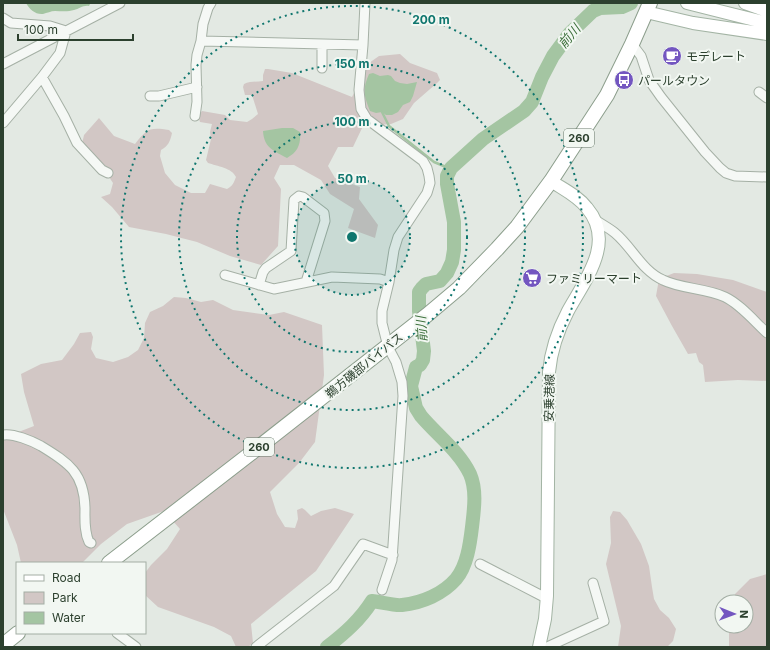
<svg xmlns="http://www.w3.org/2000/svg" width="770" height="650" viewBox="0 0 770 650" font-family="Inter,'Noto Sans JP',sans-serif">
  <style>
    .green { fill: #d2c7c5 }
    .water { fill: #a4c5a2 }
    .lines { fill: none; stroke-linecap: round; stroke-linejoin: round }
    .stream { stroke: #a4c5a2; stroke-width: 2.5 }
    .river { stroke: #a4c5a2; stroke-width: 14 }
    .minor-casing { stroke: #a5b0a5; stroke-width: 11 }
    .major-casing { stroke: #a3b4a4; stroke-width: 14 }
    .highway-casing { stroke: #8c9e8c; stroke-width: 16 }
    .minor { stroke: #f5f8f5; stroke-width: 9 }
    .major { stroke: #fff; stroke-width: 12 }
    .highway { stroke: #fff; stroke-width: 14 }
    .ring { fill: none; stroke: #0f766e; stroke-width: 2; stroke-dasharray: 2 4 }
    .labels { text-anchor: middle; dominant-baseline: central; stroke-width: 4; stroke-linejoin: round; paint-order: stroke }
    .shield { fill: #f2f7f2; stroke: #677769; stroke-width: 1 }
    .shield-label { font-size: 11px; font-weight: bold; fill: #2c402e }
    .poi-label { font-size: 12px; fill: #2c402e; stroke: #f2f7f2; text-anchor: start }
    .street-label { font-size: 12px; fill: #2c402e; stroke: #f2f7f2 }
    .water-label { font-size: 13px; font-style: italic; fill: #3c6f3b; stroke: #f2f7f2 }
    .centre { fill: #0f766e; stroke: #f2f7f2; stroke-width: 2 }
    .ring-label { font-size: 12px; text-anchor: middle; font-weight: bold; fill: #0f766e; stroke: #f2f7f2; stroke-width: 4; stroke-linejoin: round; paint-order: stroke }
  </style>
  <rect width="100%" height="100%" fill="#e3e9e3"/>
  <path class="green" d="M400 54 410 63 437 73 440 80 437 83 414 103 403 119 391 124 363 126 353 147H338L328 166 335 178 360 187 359 199 378 225 375 238 348 228 354 209 330 194 321 180 294 165H280L274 178 281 189 278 246 261 265 230 256 197 242 166 234 129 227 112 207 101 197 110 194 113 183 107 174 82 144 84 135 99 118 114 136 135 144C147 129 149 127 169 130L172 133C170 142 168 146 161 150L160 156 165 173 175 185 191 193H205L210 184 227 189C233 186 234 182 236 177 232 168 217 166 208 163L206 160 211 139 210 132 212 124 200 122C198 117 199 114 202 111L225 115 230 120 247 122 252 119 258 114 252 95H245L243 87 244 84C250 81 257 82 263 81V75L265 69H268L292 73 352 97 369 63 379 56Z
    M674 273 697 274 733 280 767 292V381L738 380 705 382 703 365 699 362 696 353 688 354 672 326 656 296 659 279Z
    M174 297 186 298 201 302 213 300 233 310 269 315 284 312 322 325 324 375 315 442 299 463 270 492 277 514 285 527 295 528 298 519 297 510 302 508 305 510 311 516 321 511 335 508 354 514 316 571 251 624 253 643 248 647H236L231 636 214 627 158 607 145 595V573L151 565 167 549 180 529 164 511 127 524 101 544 82 563H21L17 545 3 509V438L34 426 24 392 21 374 41 364 62 360 74 344 80 333 91 332 93 337 91 349 96 358 113 362 128 357 138 350 144 338 145 323 150 312 163 306Z
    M613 511 620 512 627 520 641 544 649 566 652 587 654 599 660 610 669 618 676 629 673 641 667 647H618L621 626 606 564 611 543 610 517Z
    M767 574V647H729V626H746V602H733L735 594 750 579Z"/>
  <path class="water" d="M26 3H90V4L89 6C83 5 79 9 74 10 68 12 61 11 55 11 51 11 47 13 43 14 36 15 29 9 26 3Z
    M373 73 380 76 388 75 391 76 395 81 400 83 407 84 417 82 413 96 410 102 403 105 398 112 392 115H386L382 112 376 113 370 111C364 96 362 90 369 74Z
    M282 128H293L300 132C301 144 298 152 287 158 274 151 264 148 263 131Z"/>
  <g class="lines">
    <path class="stream" d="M382 112 389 126 434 162 446 167 451 168"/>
    <path class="river" d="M327 647C345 633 360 620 372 601 380 602 396 606 402 605 422 603 443 594 456 579 467 566 470 544 472 527 474 510 477 490 470 474 459 451 437 435 421 416L416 408 411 386 416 367 420 365 423 360 424 351 419 311V292L422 288 426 284 440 281 447 273 452 262 454 250V222L447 184V176L451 168 483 139 524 111 532 102 542 77 553 56 570 33 593 11 600 8 622 7 631 3"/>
    <g class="minor-casing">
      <path id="minor" d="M365 3 363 45 359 90 361 109 367 119 423 161 427 168 429 176 430 183 427 193 398 237 394 250 389 282 382 311V323L388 347 396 362 402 382 403 396 392 560 382 590
        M3 18 11 23 50 26 66 31 60 53 42 77 3 123
        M201 41 363 45
        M632 44 641 56 649 80 661 97 705 152 720 168 726 173 735 176 767 177
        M3 64 120 3
        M322 68V44
        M42 77 64 116 77 143 102 170 108 173
        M759 92 767 98
        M150 96H159L197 87
        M195 116 197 102 196 65 197 55 201 41 203 24 208 8 211 3
        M594 219C601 224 609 228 615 233 632 247 642 271 663 280 681 289 706 288 725 297 740 304 755 322 767 333
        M225 275 274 289 332 277 380 279 389 282
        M259 285 263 272 266 268 291 251 294 200 299 196 303 197 324 213 325 221 306 282
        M3 435C13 433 32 441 41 446 69 463 84 473 85 508 85 519 84 531 89 542L91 543
        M480 564 546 598
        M117 633 136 647
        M256 647 334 586 363 544 393 555
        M547 647 604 621 593 583"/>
    </g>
    <g class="major-casing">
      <path id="major" d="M687 3 767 23
        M745 3 767 11
        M646 12 693 23 767 34
        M539 647 545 619 547 596 549 372C551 350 558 330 568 311 585 280 616 242 587 208 578 196 563 189 551 181"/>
    </g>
    <g class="highway-casing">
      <path id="highway" d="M109 563 255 450 427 315 459 288 497 249 517 227 551 181 607 95 632 44 650 3
        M3 645 18 633"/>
    </g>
    <use href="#minor" class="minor"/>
    <use href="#major" class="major"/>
    <use href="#highway" class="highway"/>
  </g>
  <circle cx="352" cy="237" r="58" fill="#0f766e" fill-opacity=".12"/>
  <g class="ring">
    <circle cx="352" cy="237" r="58"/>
    <circle cx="352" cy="237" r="115"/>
    <circle cx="352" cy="237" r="173"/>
    <circle cx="352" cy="237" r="231"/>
  </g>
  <defs>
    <g id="cafe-disc" transform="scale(1)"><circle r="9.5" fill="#7356c0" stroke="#f2f7f2"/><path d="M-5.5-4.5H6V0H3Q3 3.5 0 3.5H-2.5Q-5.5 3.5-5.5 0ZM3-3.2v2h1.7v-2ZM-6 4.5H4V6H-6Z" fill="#fff"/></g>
    <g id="bus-disc" transform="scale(1)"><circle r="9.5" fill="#7356c0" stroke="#f2f7f2"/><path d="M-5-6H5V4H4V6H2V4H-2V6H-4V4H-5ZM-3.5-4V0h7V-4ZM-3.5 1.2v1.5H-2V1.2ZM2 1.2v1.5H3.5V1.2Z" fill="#fff"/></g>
    <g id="supermarket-disc" transform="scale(1)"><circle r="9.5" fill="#7356c0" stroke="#f2f7f2"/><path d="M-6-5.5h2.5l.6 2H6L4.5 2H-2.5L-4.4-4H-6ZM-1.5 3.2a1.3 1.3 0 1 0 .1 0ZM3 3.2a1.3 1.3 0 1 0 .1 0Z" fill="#fff"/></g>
  </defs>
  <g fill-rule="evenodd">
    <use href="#cafe-disc" x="672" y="56"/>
    <use href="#bus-disc" x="624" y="80"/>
    <use href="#supermarket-disc" x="532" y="278"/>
  </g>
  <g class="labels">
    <g class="shield">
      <rect x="564" y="129" width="30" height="18" rx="3"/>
      <rect x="244" y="438" width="30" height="18" rx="3"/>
    </g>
    <g class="shield-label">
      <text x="579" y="138">260</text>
      <text x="259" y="447">260</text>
    </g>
    <g class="poi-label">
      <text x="686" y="56">モデレート</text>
      <text x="638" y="80">パールタウン</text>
      <text x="546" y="278">ファミリーマート</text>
    </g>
    <g class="street-label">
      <text transform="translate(364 365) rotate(-39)">鵜方磯部バイパス</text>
      <text transform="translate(549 398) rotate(-89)">安乗港線</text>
    </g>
    <g class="water-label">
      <text transform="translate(569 36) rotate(-50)">前川</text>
      <text transform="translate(421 329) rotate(-93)">前川</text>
    </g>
  </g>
  <circle cx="352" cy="237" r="6" class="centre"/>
  <g class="ring-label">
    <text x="431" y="24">200 m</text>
    <text x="352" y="68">150 m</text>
    <text x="352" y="126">100 m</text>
    <text x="352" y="183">50 m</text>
  </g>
  <rect width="770" height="650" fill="none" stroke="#2c402e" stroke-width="8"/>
  <rect x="16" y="562" width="130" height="72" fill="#f2f7f2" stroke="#a3aea4"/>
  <rect x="24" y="575" width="20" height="6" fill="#ffffff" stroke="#a3aea4"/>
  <text x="52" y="582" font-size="12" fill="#2c402e">Road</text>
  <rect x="24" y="592" width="20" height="12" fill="#d2c7c5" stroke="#a3aea4"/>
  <text x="52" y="602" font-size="12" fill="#2c402e">Park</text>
  <rect x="24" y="612" width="20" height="12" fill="#a4c5a2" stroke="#a3aea4"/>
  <text x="52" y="622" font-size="12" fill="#2c402e">Water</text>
  <g transform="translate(734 614) rotate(91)"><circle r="19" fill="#f2f7f2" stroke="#a3aea4"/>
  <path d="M0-3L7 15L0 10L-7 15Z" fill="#7356c0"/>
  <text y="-6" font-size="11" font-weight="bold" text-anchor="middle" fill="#2c402e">N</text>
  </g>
  <path d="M18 34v6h115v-6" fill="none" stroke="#2c402e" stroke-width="2"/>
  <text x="24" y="34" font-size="12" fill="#2c402e" stroke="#f2f7f2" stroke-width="3" paint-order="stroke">100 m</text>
</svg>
